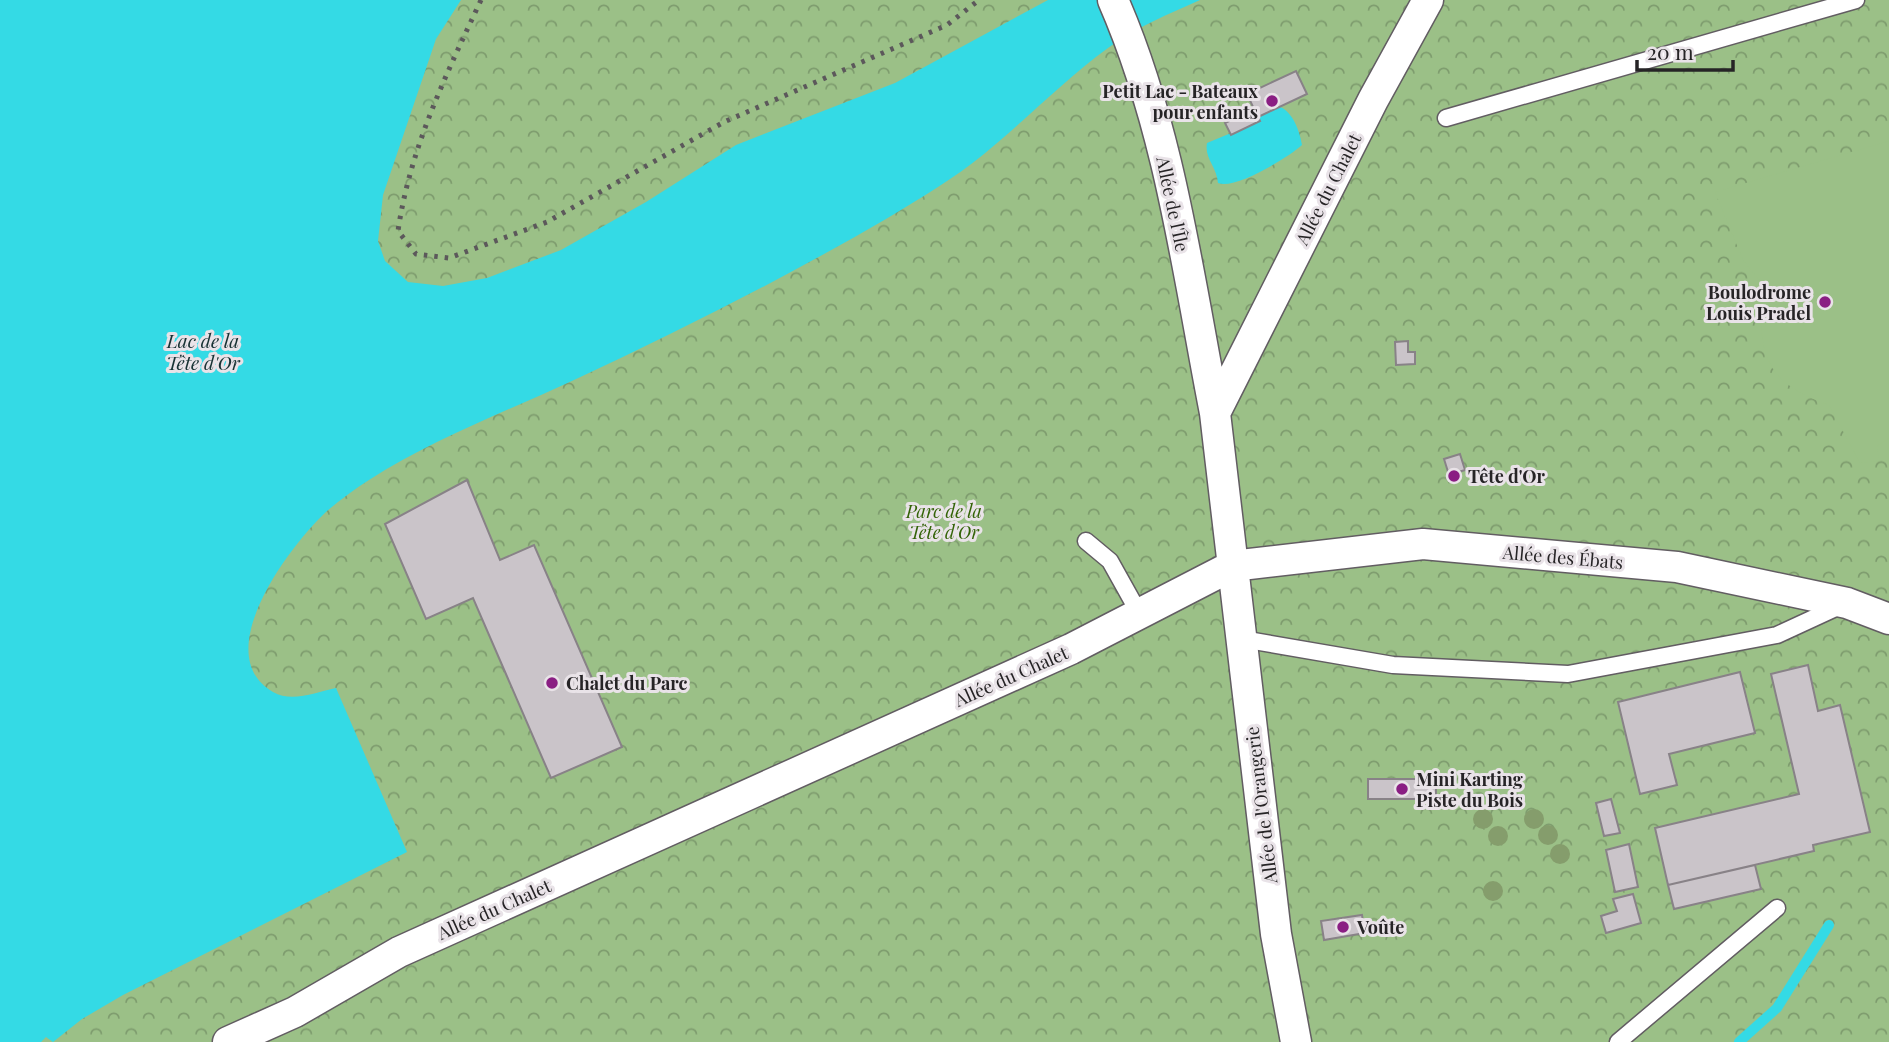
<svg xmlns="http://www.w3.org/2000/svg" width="1889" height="1042" viewBox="0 0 1889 1042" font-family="'Playfair Display',serif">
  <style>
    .park { fill: url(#park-crowns) }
    .pitch { fill: #9bc087 }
    .water { fill: #34dae5 }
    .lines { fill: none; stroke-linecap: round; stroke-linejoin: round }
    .stream { stroke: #34dae5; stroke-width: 10 }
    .building { fill: #cac4c9; stroke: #888287; stroke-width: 2 }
    .lane-casing { stroke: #625d62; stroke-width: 19 }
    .street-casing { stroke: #625d62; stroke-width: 33 }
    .lane { stroke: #fff; stroke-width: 16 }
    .street { stroke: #fff; stroke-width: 30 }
    .rail { stroke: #5c585b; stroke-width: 5; stroke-dasharray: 3.5 7; stroke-linecap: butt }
    .tree { fill: #859d6c }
    .poi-dot { fill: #8a1e83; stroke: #e9e3e8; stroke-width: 2.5 }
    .labels { text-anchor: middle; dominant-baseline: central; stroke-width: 6; stroke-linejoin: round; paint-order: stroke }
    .poi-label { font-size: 18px; font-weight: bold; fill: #262426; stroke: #e9e3e8; text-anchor: start }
    .street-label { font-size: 18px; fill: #262426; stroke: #e9e3e8 }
    .park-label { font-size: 18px; font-style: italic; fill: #336307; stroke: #e9e3e8 }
    .water-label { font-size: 19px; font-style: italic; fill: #183234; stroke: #e9e3e8 }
  </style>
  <defs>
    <pattern id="park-crowns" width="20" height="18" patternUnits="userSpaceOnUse" patternTransform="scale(1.75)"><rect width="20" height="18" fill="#9bc087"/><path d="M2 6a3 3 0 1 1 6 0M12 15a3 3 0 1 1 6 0" fill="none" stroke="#7e9c6e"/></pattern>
  </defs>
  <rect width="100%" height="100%" fill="#e9e3e8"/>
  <path class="park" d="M0 0H1889V1042H0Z"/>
  <path class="pitch" d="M1889 141V438L1877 446 1879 461 1860 463 1829 405C1763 383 1756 350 1764 286L1743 260 1715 192Z"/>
  <path class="water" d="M0 0H461L436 39 383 195 378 241 385 261 408 282 443 286 487 278 561 250 646 202 736 145 895 83 1048 0H1200C1169 14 1136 27 1108 48 1064 80 1026 120 984 154 955 178 919 199 886 219 786 277 680 331 574 380 505 412 433 439 369 480 355 489 340 500 327 511 291 544 207 654 273 692 292 703 316 692 336 688L407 852 123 995 82 1019 53 1042 46 1037 41 1042H0Z
    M1280 107C1293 112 1300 132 1302 145 1289 157 1235 190 1218 183 1217 167 1204 158 1207 143L1260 121 1258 117Z"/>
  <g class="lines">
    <path class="stream" d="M1739 1042 1777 1008 1829 925"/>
  </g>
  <path class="building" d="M1296 71 1307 94 1258 117 1260 121 1231 135 1225 123 1254 109 1247 94Z
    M1408 341V352H1415V364L1396 365 1395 342Z
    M1460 454 1465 470 1449 475 1444 459Z
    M467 480 500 560 534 545 622 747 551 778 473 598 426 619 385 524Z
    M1808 665 1818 711 1840 705 1870 832 1813 845 1814 851 1668 885 1655 828 1799 794 1771 674Z
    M1740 672 1755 733 1669 754 1677 785 1640 794 1618 702Z
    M1368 779H1436V799H1368Z
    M1611 799 1620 833 1604 836 1596 803Z
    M1629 844 1638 887 1615 892 1606 850Z
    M1755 865 1761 889 1674 909 1668 885Z
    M1633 894 1641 923 1606 933 1601 916 1617 911 1613 899Z
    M1362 915 1365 933 1324 940 1321 921Z"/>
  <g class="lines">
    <g class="lane-casing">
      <path id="lane" d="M1446 118 1856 0
        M1086 541 1110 561 1139 613
        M1242 639 1393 665 1568 674 1777 635 1842 605
        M1618 1042 1777 908"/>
    </g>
    <g class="street-casing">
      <path id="street" d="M1113 0C1170 130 1188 275 1215 413
        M228 1042 295 1012 399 952 1071 649 1232 566 1423 544 1677 567 1847 603 1889 619
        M1296 1042 1276 934 1215 413 1373 100 1428 0"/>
    </g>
    <use href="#lane" class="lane"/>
    <use href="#street" class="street"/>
    <path class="rail" d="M481 0C446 75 410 148 398 231L416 254 449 258 547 222 724 122 947 25 979 0"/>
  </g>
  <g class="tree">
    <circle cx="1483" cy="819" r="10"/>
    <circle cx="1534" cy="819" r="10"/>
    <circle cx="1548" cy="835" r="10"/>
    <circle cx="1498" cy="836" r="10"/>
    <circle cx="1560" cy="854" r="10"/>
    <circle cx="1493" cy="891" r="10"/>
  </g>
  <g class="poi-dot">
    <circle cx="1272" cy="101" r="7"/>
    <circle cx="1825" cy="302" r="7"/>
    <circle cx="1454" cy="476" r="7"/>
    <circle cx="552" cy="683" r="7"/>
    <circle cx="1402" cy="789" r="7"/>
    <circle cx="1343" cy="927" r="7"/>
  </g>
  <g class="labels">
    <g class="poi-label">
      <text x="1258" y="91" text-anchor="end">Petit Lac - Bateaux<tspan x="1258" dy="21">pour enfants</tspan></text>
      <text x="1811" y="292" text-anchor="end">Boulodrome<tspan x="1811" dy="21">Louis Pradel</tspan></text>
      <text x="1468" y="476">Tête d'Or</text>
      <text x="566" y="683">Chalet du Parc</text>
      <text x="1416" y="779">Mini Karting<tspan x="1416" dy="21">Piste du Bois</tspan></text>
      <text x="1357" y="927">Voûte</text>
    </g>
    <g class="street-label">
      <text transform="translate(1328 189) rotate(-63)">Allée du Chalet</text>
      <text transform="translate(1173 204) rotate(78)">Allée de l'Île</text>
      <text transform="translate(1563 557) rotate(5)">Allée des Ébats</text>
      <text transform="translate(1011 676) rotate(-24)">Allée du Chalet</text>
      <text transform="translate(1261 805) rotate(-97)">Allée de l'Orangerie</text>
      <text transform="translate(494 909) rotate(-24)">Allée du Chalet</text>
    </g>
    <g class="park-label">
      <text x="944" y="511">Parc de la<tspan x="944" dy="21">Tête d'Or</tspan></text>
    </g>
    <g class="water-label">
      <text x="203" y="340">Lac de la<tspan x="203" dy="22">Tête d'Or</tspan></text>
    </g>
  </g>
  <path d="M1637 60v10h96v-10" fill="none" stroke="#262426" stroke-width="3.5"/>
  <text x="1647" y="60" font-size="21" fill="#262426" stroke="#e9e3e8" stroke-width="5" paint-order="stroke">20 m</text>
</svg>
